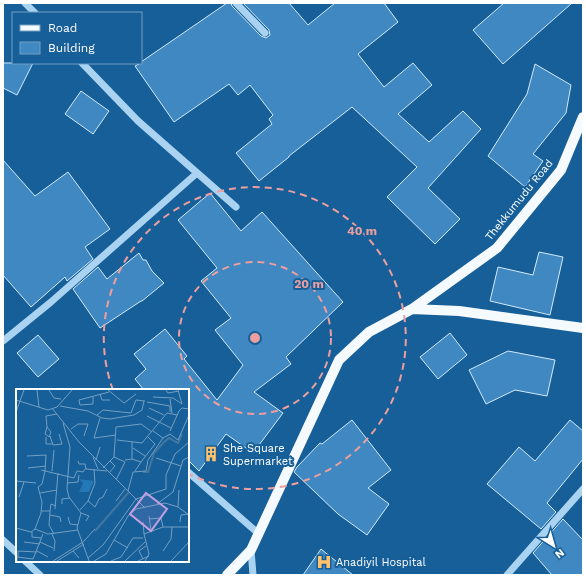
<svg xmlns="http://www.w3.org/2000/svg" width="586" height="578" viewBox="0 0 586 578" font-family="'Work Sans',sans-serif">
  <style>
    .building { fill: #3f88c1; stroke: #d2eafc }
    .lines { fill: none; stroke-linecap: round; stroke-linejoin: round }
    .minor { stroke: #aad3f2; stroke-width: 7 }
    .major { stroke: #f5faff; stroke-width: 10 }
    .ring { fill: none; stroke: #ed9e9e; stroke-width: 2; stroke-dasharray: 7 5 }
    .labels { text-anchor: middle; dominant-baseline: central; stroke-width: 4; stroke-linejoin: round; paint-order: stroke }
    .street-label { font-size: 11px; fill: #fff; stroke: #165f99 }
    .poi-label { font-size: 11px; fill: #fff; stroke: #165f99; text-anchor: start }
    .inset-river { fill: none; stroke: #4477a0; stroke-width: 2 }
    .inset-road { fill: none; stroke: #739fc2; stroke-width: 1 }
    .view { fill: #c4a0e2; fill-opacity: 0.15; stroke: #c4a0e2; stroke-width: 2 }
    .inset-edge { fill: none; stroke: #fff; stroke-width: 2 }
    .centre { fill: #ed9e9e; stroke: #165f99; stroke-width: 2 }
    .ring-label { font-size: 12px; text-anchor: middle; font-weight: bold; fill: #ed9e9e; stroke: #165f99; stroke-width: 4; stroke-linejoin: round; paint-order: stroke }
  </style>
  <rect width="100%" height="100%" fill="#165f99"/>
  <path class="building" d="M227 3H231L232 6 261 36 266 38 270 35 269 30 243 3H289L308 25 335 3H384L398 22 358 54 384 87 413 63 432 85 398 114 429 142 463 111 481 129 428 188 460 219 435 244 387 197 417 167 352 107 289 156V157L259 181 236 153 272 124 269 119 273 115 250 85 238 95 229 84 174 122 135 66 141 63V62Z
    M504 3H572L503 64 473 30Z
    M3 63H33L17 95 3 88Z
    M535 64 571 85 566 113 533 154 543 161 525 187 488 156 527 94Z
    M81 91 109 111 93 134 65 114Z
    M3 160 35 196 68 172 110 229 85 247 93 259 67 281 65 277 31 307 3 275Z
    M210 193 241 231 262 212 343 302 286 357 291 364 254 392 283 413 253 453 226 434 199 471 188 460V390H144L135 379 146 369 134 354 165 329 187 356 184 359 217 400 243 365 215 330 231 318 201 281 217 268 178 220Z
    M539 252 563 257 550 315 490 301 498 267 533 275Z
    M139 253 143 260H146L152 271 164 283 142 301H141L100 328 73 289 98 267 107 279Z
    M450 333 467 355 438 379 420 357Z
    M38 335 59 359 38 377 17 353Z
    M508 351 555 360 547 396 515 390 486 404 469 370Z
    M352 420 391 470 368 488 389 504 367 535 338 514 294 472 297 467 320 443 322 444Z
    M570 420 583 431V459L547 503 556 512 541 529 487 484 519 447 535 461Z
    M563 519 583 540V575H552L533 553Z
    M321 549 353 575H303Z"/>
  <g class="lines">
    <path class="minor" d="M25 3 35 13
      M236 3 265 33
      M82 63 138 121 236 207
      M3 341 51 302 197 173
      M188 472 259 534
      M3 540 17 553
      M251 550 253 575
      M25 561 40 575
      M507 575 583 489"/>
    <path class="major" d="M412 309 459 311 583 328
      M227 575 251 550 339 360 369 332 412 309 497 248 561 170 583 117"/>
  </g>
  <g class="ring">
    <circle cx="255" cy="338" r="76"/>
    <path d="M113 390A151 151 0 1 1 189 474"/>
  </g>
  <defs>
    <g id="building-bare" transform="scale(1.2)"><path d="M-4-6H4V6H1V3H-1V6H-4ZM-2.5-4.3h1.7v1.8h-1.7ZM.8-4.3h1.7v1.8H.8ZM-2.5-1h1.7V.8h-1.7ZM.8-1h1.7V.8H.8Z" fill="#ffc26b" stroke="#165f99" stroke-width="2.5" paint-order="stroke"/></g>
    <g id="hospital-bare" transform="scale(1.2)"><path d="M-5-5h3v3.5h4V-5h3V5h-3V1.5h-4V5h-3Z" fill="#ffc26b" stroke="#165f99" stroke-width="2.5" paint-order="stroke"/></g>
  </defs>
  <g fill-rule="evenodd">
    <use href="#building-bare" x="211" y="454"/>
    <use href="#hospital-bare" x="324" y="562"/>
  </g>
  <g class="labels">
    <g class="street-label">
      <text transform="translate(519 200) rotate(-51)">Thekkumudu Road</text>
    </g>
    <g class="poi-label">
      <text x="223" y="448">She Square<tspan x="223" dy="13">Supermarket</tspan></text>
      <text x="336" y="562">Anadiyil Hospital</text>
    </g>
  </g>
  <g transform="translate(16 389)">
    <rect width="173" height="173" fill="#165f99"/>
    <path d="M63 90 78 92 73 103H63L67 94Z" fill="#2578b6"/>
    <path class="inset-river" d="M127 83H132L138 64 148 53 153 49 162 54 166 45M79 142 113 103"/>
    <path class="inset-road" d="M21 1 23 18M33 1 38 9 45 10M92 1 108 14 120 5M150 1 152 4 163 2M162 1 166 15M84 5 86 11H94M77 8V15L64 16 63 11 93 3M137 8 157 9 166 15M154 10 156 24M0 11 32 21 41 18 56 1M131 13 154 17V23M44 17 72 22 86 29 94 30 118 26 126 21 128 12M36 19 63 53 129 119M133 19 148 26M0 23 8 1M81 26 87 21 115 24 120 11 129 12M131 27 155 39M84 29 78 49 100 46M47 34 54 58 51 100 53 108 65 124 61 139 73 172M31 38 29 45 33 48 35 43 31 38 30 27 41 25M55 40 62 35H72L68 47M137 42 147 49M154 42 163 22 166 19 173 20M34 47 37 56 46 55 43 45M30 48V55H36M101 51 126 54 151 24 161 26M116 52V70M117 59 129 67M11 67 30 66 29 82 25 81M77 68 82 80M98 68 109 73 100 91M140 69 165 77M80 71 84 58M109 71 116 70 125 73 119 82M62 72 63 75H69L70 80 91 82M125 73 139 55 132 48M12 79 30 77M87 79 98 68 100 38 125 35 136 43M78 80 79 94 72 112 79 118 83 110 87 108 91 100M36 82 38 61M93 84 99 77 94 72M0 92 20 94M51 94 62 93 63 86M112 102 117 83 130 82 132 71 147 49 154 45 162 51 173 26M24 104 41 101M3 108 8 93M100 112 109 100M46 115V110L54 109M141 115 157 103 167 71 173 68M162 118 163 101M39 120 42 84M64 121 72 112M25 122H34L33 136 38 145M34 122 35 115 40 117M65 124 73 127 70 132M34 126 44 128 45 133M133 127 135 142M52 128 54 135 62 136M133 130 145 129 147 138M127 133 128 145M164 133 165 126 172 125M0 139 15 143 19 140M62 141 32 145 19 140 25 124 26 113 22 98 26 95 29 82 58 89 61 82 67 83 70 79M16 143V148L25 149M36 145 39 152 38 162M98 151 112 159M8 153 24 155M24 153 37 159M21 162 32 168M147 162 155 150 156 138M2 168V162L21 163M63 169 57 162 68 155M72 169 87 156 120 110 150 100V86L159 65 173 53M127 170 123 162 130 157M1 172V168L17 170 27 145M37 172 67 153 79 140M41 172 57 162M78 172 90 165 112 127 120 120 149 114 162 118 173 126M95 172 105 168 117 149H127M109 172 129 153M122 172 133 167M129 172 133 165 128 145 147 138H173M155 172 173 153"/>
    <path class="view" d="M130 104 151 120 135 142 114 125Z"/>
    <rect width="173" height="173" class="inset-edge"/>
  </g>
  <circle cx="255" cy="338" r="6" class="centre"/>
  <g class="ring-label">
    <text x="362" y="235">40 m</text>
    <text x="309" y="288">20 m</text>
  </g>
  <rect width="586" height="578" fill="none" stroke="#ffffff" stroke-width="8"/>
  <rect x="12" y="12" width="130" height="52" fill="#165f99" stroke="#739fc2"/>
  <rect x="20" y="25" width="20" height="6" fill="#f5faff" stroke="#739fc2"/>
  <text x="48" y="32" font-size="12" fill="#ffffff">Road</text>
  <rect x="20" y="42" width="20" height="12" fill="#3f88c1" stroke="#739fc2"/>
  <text x="48" y="52" font-size="12" fill="#ffffff">Building</text>
  <g transform="translate(554 546) rotate(143)" stroke="#165f99" stroke-width="3" paint-order="stroke">
  <path d="M0-3L7 15L0 10L-7 15Z" fill="#ffffff"/>
  <text y="-6" font-size="11" font-weight="bold" text-anchor="middle" fill="#ffffff">N</text>
  </g>
</svg>
